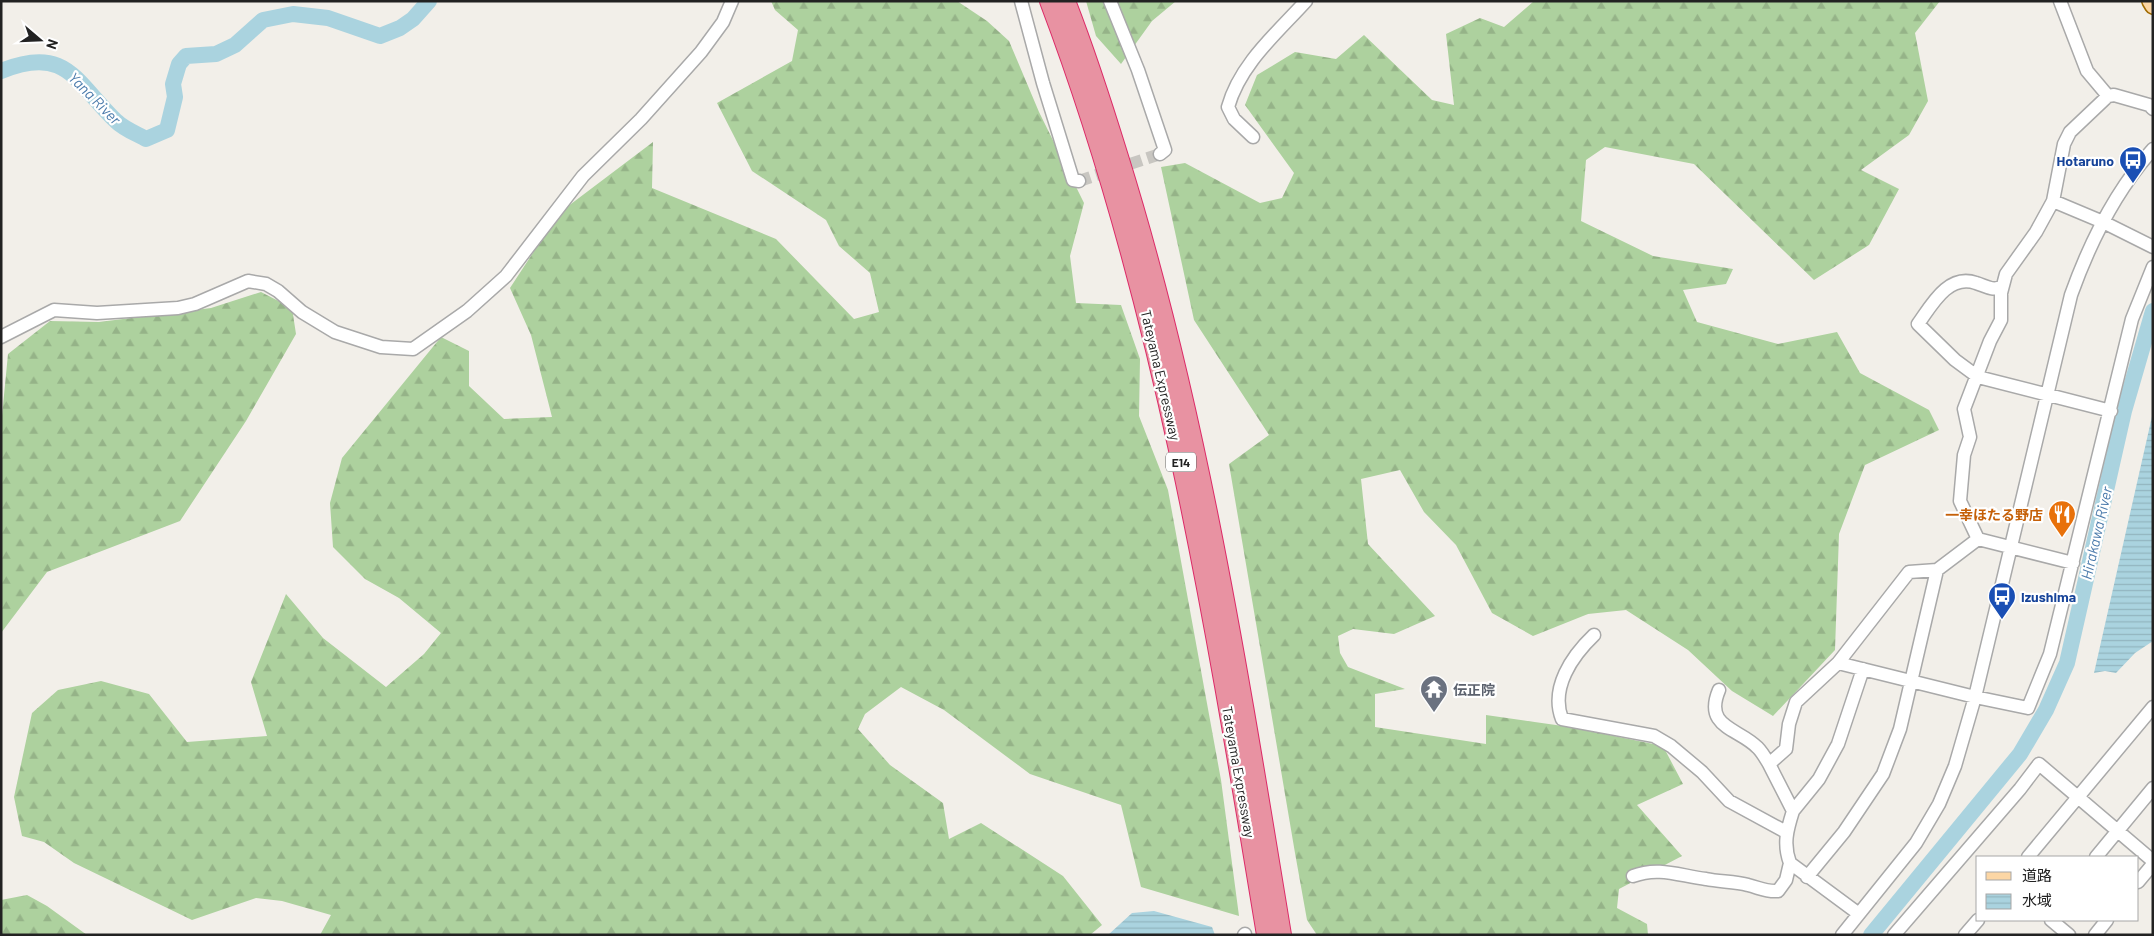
<svg xmlns="http://www.w3.org/2000/svg" width="2154" height="936" viewBox="0 0 2154 936" font-family="Barlow,'Noto Sans JP',sans-serif">
  <style>
    .forest { fill: url(#forest-firs) }
    .water { fill: url(#water-rules) }
    .lines { fill: none; stroke-linecap: round; stroke-linejoin: round }
    .river { stroke: #aad3df; stroke-width: 16 }
    .minor-tunnel { stroke: #c8c6c1; stroke-width: 12; stroke-dasharray: 12 6; stroke-linecap: butt }
    .minor-casing { stroke: #a9a9a9; stroke-width: 15 }
    .major-casing { stroke: #a06b00; stroke-width: 18 }
    .highway-casing { stroke: #dc2a67; stroke-width: 20 }
    .minor { stroke: #fff; stroke-width: 12 }
    .major { stroke: #fcd6a4; stroke-width: 15 }
    .highway { stroke: #e892a2; stroke-width: 18 }
    .labels { text-anchor: middle; dominant-baseline: central; stroke-width: 4.5; stroke-linejoin: round; paint-order: stroke }
    .shield { fill: #fff; stroke: #646464; stroke-width: 1 }
    .shield-label { font-size: 12px; font-weight: bold; fill: #222 }
    .transit-label { font-size: 14px; font-weight: bold; fill: #164399; stroke: #fff; text-anchor: end }
    .street-label { font-size: 14px; fill: #222; stroke: #fff }
    .food-label { font-size: 14px; font-weight: bold; fill: #c56008; stroke: #fff; text-anchor: end }
    .worship-label { font-size: 14px; font-weight: bold; fill: #5b616d; stroke: #fff; text-anchor: start }
    .water-label { font-size: 15px; font-style: italic; fill: #4a7aab; stroke: #fff }
  </style>
  <defs>
    <pattern id="forest-firs" width="22" height="20" patternUnits="userSpaceOnUse" patternTransform="scale(1.25)"><rect width="22" height="20" fill="#add19e"/><path d="M5 1l3.5 6h-7zM16 11l3.5 6h-7z" fill="#95b388"/></pattern>
    <pattern id="water-rules" width="6" height="5" patternUnits="userSpaceOnUse" patternTransform="scale(1.25)"><rect width="6" height="5" fill="#aad3df"/><path d="M0 2.5h6" fill="none" stroke="#92b5bf"/></pattern>
  </defs>
  <rect width="100%" height="100%" fill="#f2efe9"/>
  <path class="forest" d="M771 1H957L987 21 1009 41 1039 112 1084 203 1070 256 1076 303 1121 305 1140 359 1139 416 1168 490 1221 780 1239 916 1141 887 1121 805 1030 774 944 710 901 687 865 714 858 729 890 765 943 803 949 839 981 823 1063 876 1102 925 1090 935H320L331 915 282 901 256 898 192 920 74 863 44 842 22 836 14 797 32 713 58 690 101 681 149 694 187 742 267 736 251 682 286 594 323 638 386 687 424 654 441 633 399 598 365 579 333 547 330 503 342 458 441 337 469 351V386L504 419 552 417 531 335 510 288 559 213 653 142 652 188 776 239 854 319 879 312 870 273 839 246 826 220 752 171 717 103 792 61 798 30 775 10Z
    M1086 1H1176L1152 21 1121 64 1096 36Z
    M1534 1H1940L1915 33 1928 101 1909 135 1861 170 1899 189 1869 245 1814 280 1694 164 1605 147 1586 160 1581 221 1653 256 1733 269 1726 284 1683 290 1697 322 1778 344 1837 332 1860 373 1929 410 1939 430 1865 465 1839 534 1835 650 1773 716 1732 691 1688 650 1626 610 1588 614 1533 636 1492 613 1456 545 1424 512 1400 470 1361 479 1368 544 1435 616 1394 634 1353 629 1338 636 1340 653 1348 667 1405 689 1375 694V727L1486 744V715L1570 727 1663 746 1683 784 1637 805 1682 856 1619 889 1617 908 1647 924 1648 935H1317L1307 920 1295 853 1229 464 1269 435 1194 320 1161 167 1185 163 1260 203 1282 198 1294 173 1245 105 1257 75 1295 52 1336 59 1364 35 1432 100 1454 105 1446 34 1480 18 1504 27Z
    M261 292 292 308 296 334 246 421 180 521 47 572 1 633V426L8 354 50 321 99 322 211 308Z
    M27 895 47 906 87 935H1V900Z"/>
  <path class="water" d="M2153 412V641L2135 653 2116 673 2105 671 2094 673Z
    M1154 911 1212 927 1215 935H1108L1132 913Z"/>
  <g class="lines">
    <path class="river" d="M1 71C67 44 76 83 116 121 124 129 137 134 146 139L167 130 175 97 173 84 179 64 186 56 216 54 235 45 263 20 293 14 328 18 380 36 400 28 413 19 429 1
      M1871 935 2020 754 2046 710 2067 663 2124 411 2153 311"/>
    <path class="minor-tunnel" d="M1079 181 1160 154"/>
    <g class="minor-casing">
      <path id="minor" d="M1021 1 1043 83 1073 180 1079 181
        M1110 1 1138 70 1165 150 1160 154
        M2060 1 2087 71 2108 96
        M1253 137 1234 119 1228 107C1240 64 1277 33 1306 1
        M2053 201 2103 222 2153 247
        M2002 287C1991 291 1986 286 1976 283 1948 273 1931 306 1918 324L1955 360 1978 377 2111 411
        M1 337 54 310 97 313 178 308 195 304 248 281 266 284 278 291 302 312 335 332 381 347 413 349 467 311 506 276 583 176 641 119 701 52 723 22 732 1
        M1978 539 1960 501 1964 455 1970 437 1964 409 1990 341 2001 320V293L2006 274 2036 232 2053 201 2064 144 2070 132 2108 96 2114 95 2149 105 2153 109
        M1978 539 2073 563
        M1594 635C1572 656 1550 688 1562 719L1654 736 1671 746 1702 772 1729 801 1786 832
        M1838 663 1975 697 2028 708 2050 654 2132 319 2153 267
        M1719 690C1703 728 1739 728 1758 748 1762 752 1766 759 1769 764
        M1793 811 1819 779 1838 744 1863 669
        M2028 857 2153 707
        M2096 857 2153 788
        M1633 876C1659 866 1680 876 1706 879 1720 882 1735 881 1748 885 1760 888 1766 892 1778 891L1786 880 1790 863
        M1807 877 1844 832 1883 774 1900 729 1937 570
        M2138 882 2153 864
        M1859 914 1790 863C1783 844 1787 830 1793 811L1769 764 1786 749 1789 724 1796 702 1838 663 1909 572 1937 570 1978 539
        M2051 920 2069 935
        M1244 935 1245 934
        M1842 935 1916 843 1939 804 1955 766 1975 697 2071 295C2090 242 2115 191 2153 149
        M1894 935 2020 789 2039 764 2153 861
        M1965 935 1978 920
        M2095 935 2107 920"/>
    </g>
    <g class="major-casing">
      <path id="major" d="M2150 1 2153 6"/>
    </g>
    <g class="highway-casing">
      <path id="highway" d="M1049 1C1163 302 1214 619 1266 935
        M1066 1C1086 52 1103 105 1119 157 1198 410 1239 673 1282 935"/>
    </g>
    <use href="#minor" class="minor"/>
    <use href="#major" class="major"/>
    <use href="#highway" class="highway"/>
  </g>
  <defs>
    <g id="bus-pin" transform="scale(1.4375)"><path d="M0 17L-7.5 6A9.5 9.5 0 1 1 7.5 6Z" fill="#1a4fb4" stroke="#fff"/><path d="M-5-6H5V4H4V6H2V4H-2V6H-4V4H-5ZM-3.5-4V0h7V-4ZM-3.5 1.2v1.5H-2V1.2ZM2 1.2v1.5H3.5V1.2Z" fill="#fff"/></g>
    <g id="restaurant-pin" transform="scale(1.4375)"><path d="M0 17L-7.5 6A9.5 9.5 0 1 1 7.5 6Z" fill="#e8710a" stroke="#fff"/><path d="M-5-6h1v4h1v-4h1v4h1v-4h1v5L-1.5 .5V6h-2V.5L-5-1ZM5-6V6H3V1.5H1.5Q1.5-4 5-6Z" fill="#fff"/></g>
    <g id="temple-pin" transform="scale(1.4375)"><path d="M0 17L-7.5 6A9.5 9.5 0 1 1 7.5 6Z" fill="#6b7280" stroke="#fff"/><path d="M0-6L5-2H3V0L6.5 2.5H4V6H1.5V3h-3V6H-4V2.5H-6.5L-3 0V-2H-5Z" fill="#fff"/></g>
  </defs>
  <g fill-rule="evenodd">
    <use href="#bus-pin" x="2133" y="160"/>
    <use href="#restaurant-pin" x="2062" y="514"/>
    <use href="#bus-pin" x="2002" y="596"/>
    <use href="#temple-pin" x="1434" y="689"/>
  </g>
  <g class="labels">
    <rect class="shield" x="1166" y="452.5" width="30" height="19" rx="4"/>
    <g class="shield-label">
      <text x="1181" y="462">E14</text>
    </g>
    <g class="transit-label">
      <text x="2114" y="160">Hotaruno</text>
      <text x="2021" y="596" text-anchor="start">Izushima</text>
    </g>
    <g class="street-label">
      <text transform="translate(1161 375) rotate(77)">Tateyama Expressway</text>
      <text transform="translate(1239 772) rotate(80)">Tateyama Expressway</text>
    </g>
    <g class="food-label">
      <text x="2043" y="514">一幸ほたる野店</text>
    </g>
    <g class="worship-label">
      <text x="1453" y="689">伝正院</text>
    </g>
    <g class="water-label">
      <text transform="translate(95 98) rotate(45)">Yana River</text>
      <text transform="translate(2096 533) rotate(-77)">Hirakawa River</text>
    </g>
  </g>
  <rect width="2154" height="936" fill="none" stroke="#222222" stroke-width="5"/>
  <rect x="1976" y="856" width="162" height="65" fill="#ffffff" stroke="#a7a7a7"/>
  <rect x="1986" y="872" width="25" height="8" fill="#fcd6a4" stroke="#a7a7a7"/>
  <text x="2022" y="881" font-size="15" fill="#222222">道路</text>
  <rect x="1986" y="894" width="25" height="15" fill="url(#water-rules)" stroke="#a7a7a7"/>
  <text x="2022" y="906" font-size="15" fill="#222222">水域</text>
  <g transform="translate(40 40) rotate(109)" stroke="#ffffff" stroke-width="4" paint-order="stroke">
  <path d="M0-4L9 19L0 12L-9 19Z" fill="#222222"/>
  <text y="-8" font-size="14" font-weight="bold" text-anchor="middle" fill="#222222">N</text>
  </g>
</svg>
